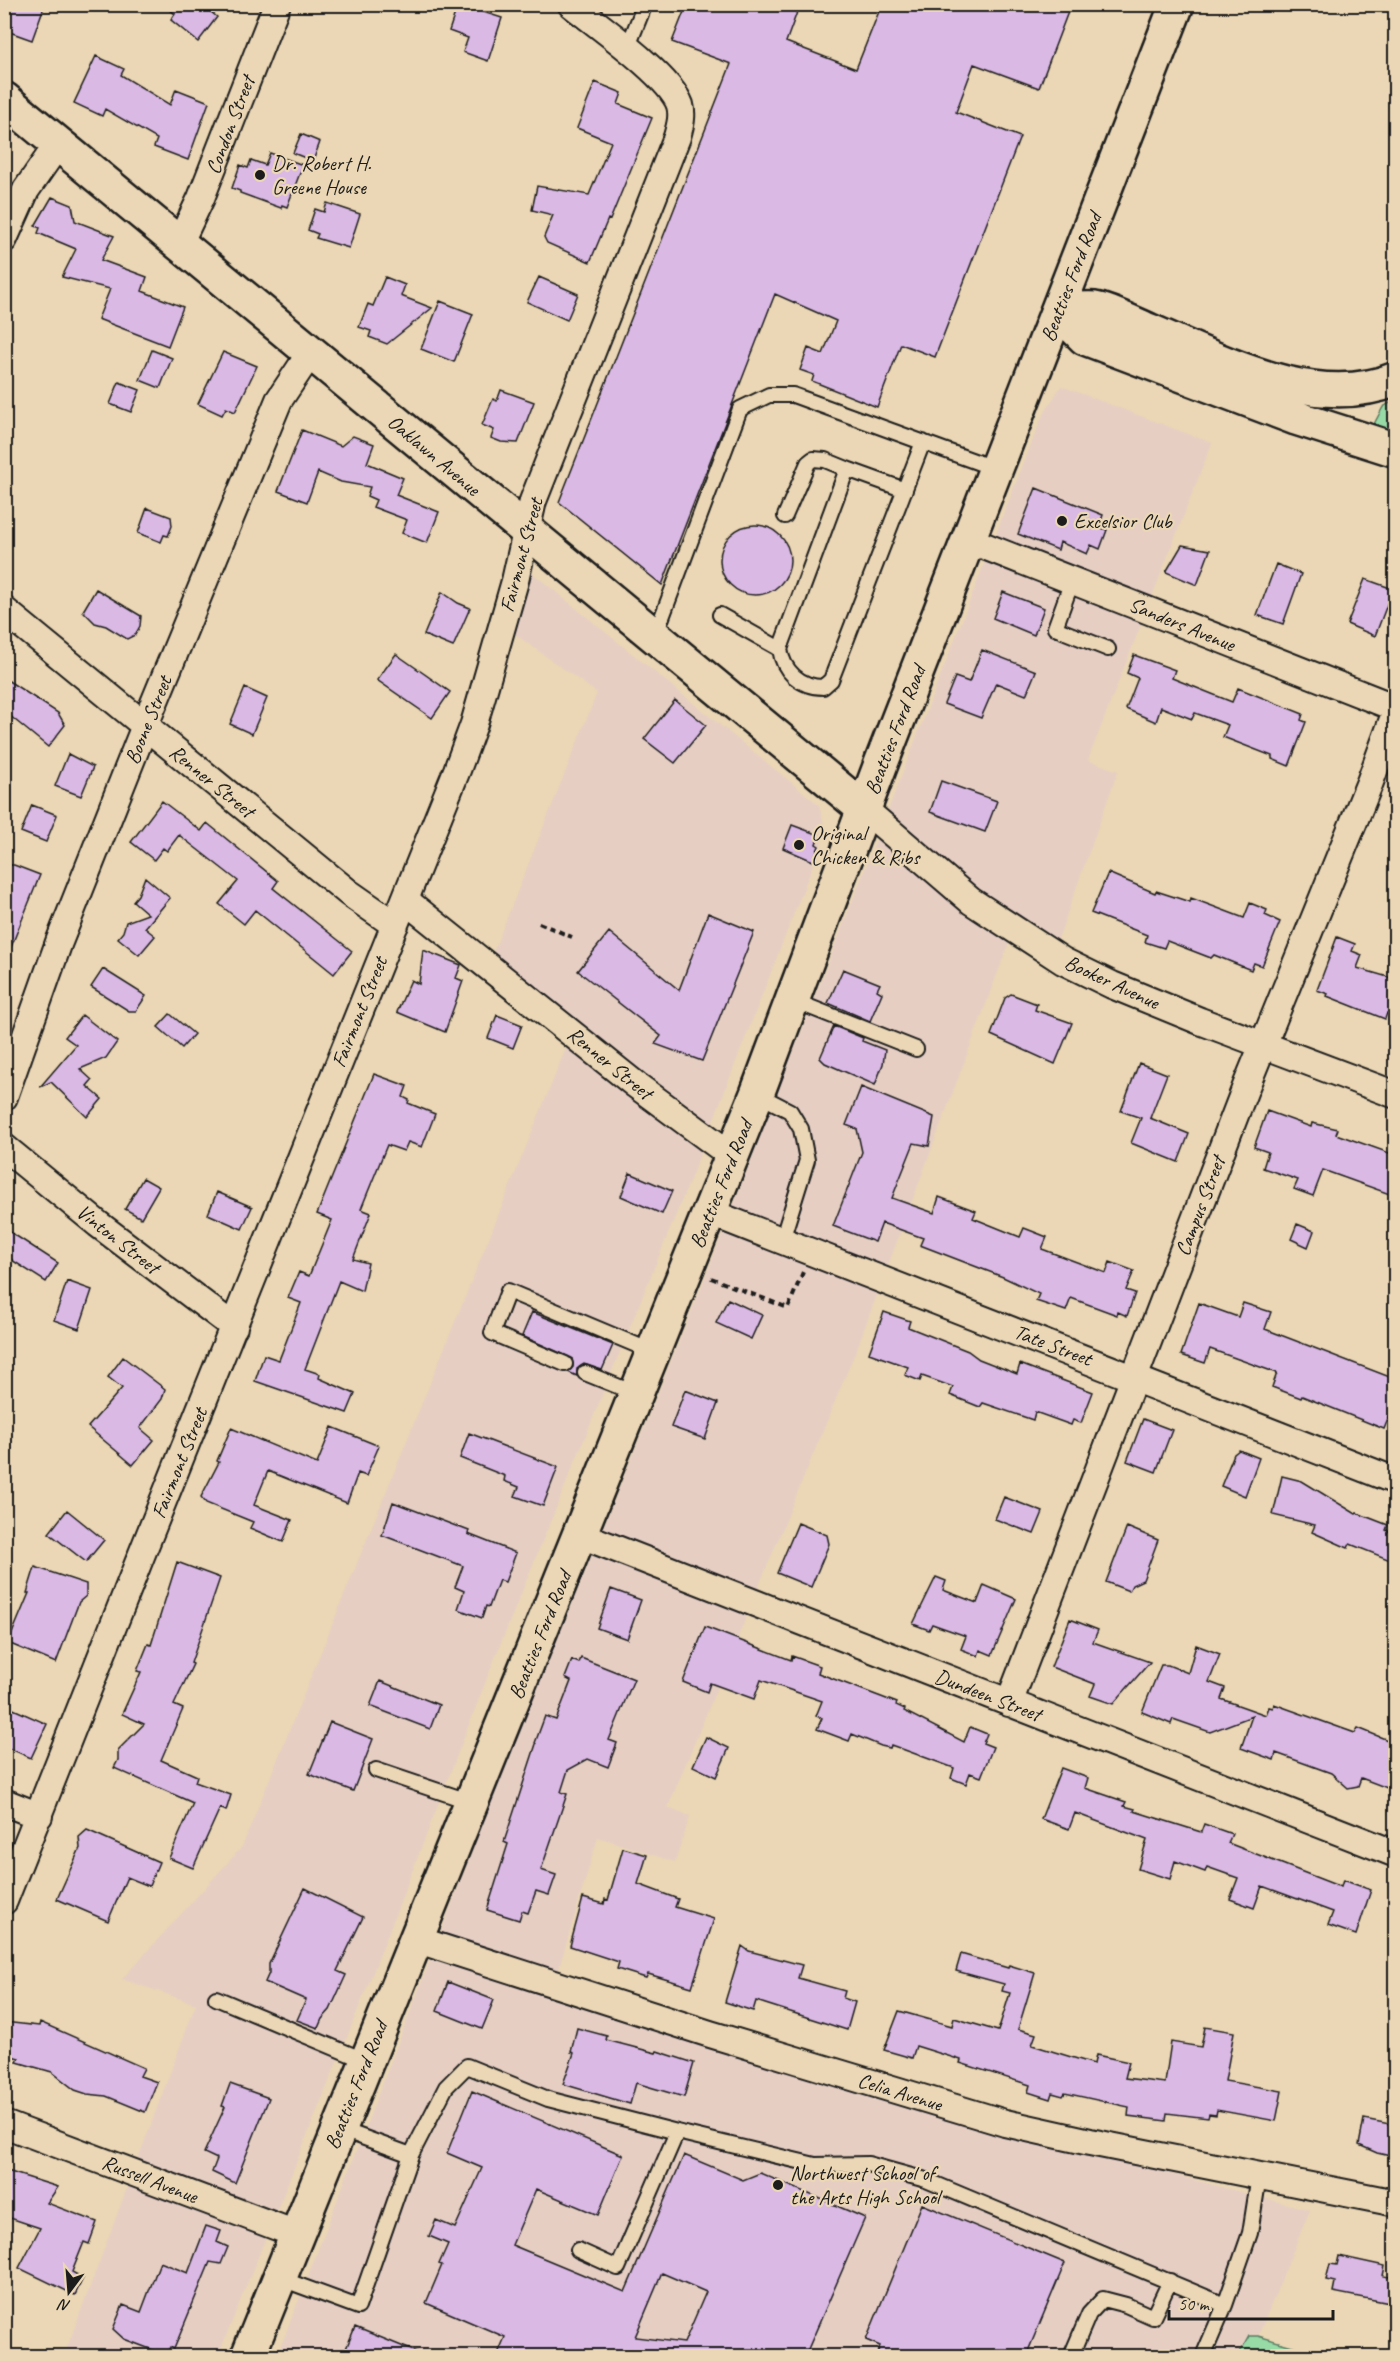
<svg xmlns="http://www.w3.org/2000/svg" width="1400" height="2361" viewBox="0 0 1400 2361" font-family="Caveat,sans-serif">
  <style>
    .built { fill: #e6cec3 }
    .green { fill: #98dba7; stroke: #5a7c62; stroke-width: 1.5 }
    .building { fill: #dab9e5; stroke: #1c1c1c; stroke-width: 1.5; fill-rule: evenodd }
    .lines { fill: none; stroke-linecap: round; stroke-linejoin: round }
    .lane-casing { stroke: #1c1c1c; stroke-width: 18 }
    .street-casing { stroke: #1c1c1c; stroke-width: 30 }
    .secondary-casing { stroke: #1c1c1c; stroke-width: 38 }
    .highway-casing { stroke: #1c1c1c; stroke-width: 38 }
    .path { stroke: #1c1c1c; stroke-width: 4; stroke-dasharray: 6 4.5; stroke-linecap: butt }
    .lane { stroke: #ebd7b5; stroke-width: 14 }
    .street { stroke: #ebd7b5; stroke-width: 26 }
    .secondary { stroke: #ebd7b5; stroke-width: 33 }
    .highway { stroke: #ebd7b5; stroke-width: 33 }
    .poi-dot { fill: #1c1c1c; stroke: #ebd7b5; stroke-width: 2 }
    .labels { text-anchor: middle; dominant-baseline: central; stroke-width: 4.5; stroke-linejoin: round; paint-order: stroke }
    .street-label { font-size: 21px; fill: #1c1c1c; stroke: #ebd7b5 }
    .poi-label { font-size: 21px; fill: #1c1c1c; stroke: #ebd7b5; text-anchor: start }
  </style>
  <rect width="100%" height="100%" fill="#ebd7b5"/>
  <filter id="ink" filterUnits="userSpaceOnUse"><feTurbulence type="fractalNoise" baseFrequency=".0167" numOctaves="2"/><feDisplacementMap in="SourceGraphic" scale="12" xChannelSelector="R" yChannelSelector="G"/><feConvolveMatrix kernelMatrix="1 2 1 2 8 2 1 2 1" color-interpolation-filters="sRGB"/></filter>
  <g filter="url(#ink)">
    <path class="built" d="M1061 386 1212 443 1088 760 1118 771 1052 956 1010 940 857 1348 668 1807 690 1816 675 1862 598 1837 551 1995 1117 2160 1310 2210 1250 2356H277L494 1795 703 1283 1028 452 1042 417Z
      M530 571 819 805 825 829 823 839 686 1190 494 1660 370 1980 218 2356H64L196 2004 122 1979 242 1847 575 1026 491 958 597 693 512 632Z"/>
    <path class="green" d="M1395 400V432L1373 426 1383 407Z
      M1249 2336H1258L1327 2356H1238Z"/>
    <path class="building" d="M14 4H45L32 40 4 30Z
      M163 4H201L217 17 198 42 171 20 175 14Z
      M458 4 502 18 488 61 463 52 468 38 449 31Z
      M687 4H800L786 42 856 69 882 4H1071L1039 88 974 64 956 112 1020 137 935 357 901 344 877 407 812 381 814 375 800 370 808 348 823 354 836 321 775 294 662 585 559 502 731 64 672 42Z
      M96 56 124 69 121 75 170 105 176 89 209 102 188 160 154 147 157 139 105 109 102 116 74 103Z
      M595 82 622 93 618 104 652 118 610 220 608 219 590 262 547 243 544 237 553 215 532 210 537 186 589 195 611 142 577 128Z
      M301 134 320 142 313 161 293 153Z
      M270 153 303 165 287 207 282 205 281 208 240 193V191L232 188 240 165 248 168 251 160 265 165Z
      M52 197 72 205 75 221 114 236 101 260 147 277 142 291 183 307 168 346 98 319 110 289 62 277 76 249 38 233 40 228 35 226Z
      M327 203 360 214 349 248 316 238 318 234 308 230 315 209 324 212Z
      M385 277 405 285 401 296 432 308 387 344 369 337 371 331 359 327 368 304 373 306Z
      M539 277 578 294 567 320 527 302Z
      M440 301 473 314 454 362 421 349Z
      M152 350 172 358 160 388 140 380Z
      M223 352 257 366 235 412 226 408 222 415 198 404Z
      M119 382 140 390 131 412 110 404Z
      M501 390 534 402 518 443 501 442 491 438 494 430 482 425 493 399 497 401Z
      M302 430 341 446 353 436 374 444 367 463 403 478 396 495 439 512 427 543 402 533 407 520 373 507 376 500 367 496 370 487 341 482 318 472 307 502 278 491Z
      M1036 488 1103 515 1099 527 1107 530 1100 549 1091 545 1087 554 1060 542 1058 550 1018 534Z
      M147 508 171 517 172 526 168 536 164 535 161 542 138 533Z
      M720 560a35 35 0 1 1 70 0a35 35 0 1 1-70 0Z
      M1182 545 1210 550 1197 585 1166 572Z
      M1276 564 1301 574 1283 624 1257 615Z
      M1365 579 1393 589 1375 636 1347 624Z
      M96 589 141 616 140 626 135 635 127 639 106 626 95 623 83 611Z
      M442 592 458 603 470 608 453 647 424 635Z
      M1003 592 1044 608 1034 635 993 618Z
      M982 650 1036 671 1026 695 996 683 981 718 944 704 955 677 969 682Z
      M396 654 450 692 432 718 377 680Z
      M1134 655 1175 670 1172 678 1232 702 1238 688 1303 714 1301 720 1306 722 1289 766 1272 759V756L1223 737 1228 725 1195 713 1192 719 1161 707 1156 722 1126 709 1138 678 1127 673Z
      M4 678 58 713 65 725 48 747 4 711Z
      M245 688 267 698 252 734 230 724Z
      M675 700 706 725 675 763 644 739Z
      M68 754 93 767 81 796 55 786Z
      M941 781 997 801 985 832 930 812Z
      M162 801 201 831 207 823 278 881 273 888 352 951 334 974 255 910 244 924 219 904 238 881 179 835 167 851 163 848 154 860 131 842Z
      M32 805 57 815 46 842 21 832Z
      M792 825 819 835 816 844 819 846 813 861 783 848Z
      M4 865H14L40 875 5 962Z
      M1108 873 1155 893 1156 891 1190 902 1191 898 1244 918 1250 903 1267 910 1265 915 1280 922 1262 966 1254 963 1251 970 1214 955 1211 958 1167 941 1164 948 1145 942 1147 935 1091 913Z
      M145 877 170 898 145 928 155 936 139 955 118 938 123 932 126 922 148 914 133 901 138 895Z
      M708 913 754 932 702 1061 655 1044 661 1036 578 971 609 932 679 990Z
      M1337 937 1355 944 1352 951 1362 955 1357 968 1395 979V1016L1387 1013 1385 1019 1327 996 1328 994 1317 990Z
      M423 950 461 965 456 978 463 981 445 1032 397 1012 411 980 419 984Z
      M103 969 146 996 136 1011H129L91 987Z
      M843 969 880 984 877 990 882 993 870 1021 828 1003Z
      M1011 994 1037 1004 1035 1010 1072 1023 1055 1064 991 1035 1005 998Z
      M170 1014 194 1034 182 1048 158 1027Z
      M82 1015 117 1042 106 1058 80 1069 92 1080 87 1086 102 1099 87 1117 51 1082 40 1087 76 1045 65 1037Z
      M497 1015 522 1025 513 1048 488 1038Z
      M834 1026 863 1038 862 1041 885 1050 883 1064 875 1085 825 1063 820 1058Z
      M1139 1063 1167 1074 1150 1118 1189 1134 1178 1162 1131 1143 1141 1118 1121 1111Z
      M374 1074 407 1086 403 1097 409 1100 408 1103 435 1114 422 1147 408 1142 404 1151 387 1145 361 1209 371 1213 353 1259 368 1263 362 1291 339 1281 305 1369 320 1374 319 1378 355 1394 347 1413 255 1381 264 1355 279 1360 301 1303 288 1298 299 1272 309 1276 332 1220 317 1214Z
      M861 1087 934 1117 929 1146 914 1143 892 1198 934 1213 939 1197 976 1211 973 1218 1020 1237 1024 1228 1047 1237 1042 1249 1106 1273 1110 1262 1134 1271 1126 1290 1135 1293 1127 1316 1118 1312 1117 1315 1071 1298 1066 1311 1036 1301 1039 1294 1003 1277 920 1245 923 1238 882 1223 875 1242 833 1226 862 1152 857 1129 846 1125Z
      M1267 1111 1311 1127 1312 1123 1338 1129 1336 1134 1395 1155V1196L1323 1170 1313 1196 1294 1189 1298 1180 1263 1168 1268 1152 1254 1147Z
      M630 1173 672 1191 662 1214 621 1196Z
      M143 1178 159 1187 141 1218 125 1209Z
      M217 1192 252 1207 242 1229 208 1214Z
      M1297 1224 1314 1231 1308 1247 1291 1239Z
      M4 1228 58 1263 46 1282 4 1255Z
      M67 1281 92 1290 79 1329 54 1320Z
      M728 1299 762 1315 751 1339 716 1323Z
      M1199 1303 1238 1317 1243 1303 1271 1312 1265 1329 1395 1379V1402L1384 1429 1302 1396 1301 1398 1272 1387 1277 1373 1210 1349 1205 1363 1181 1355Z
      M532 1312 613 1345 602 1370 584 1364 577 1369V1376L568 1372 573 1367 572 1358 522 1336Z
      M884 1312 910 1321 908 1327 968 1351 979 1359 1017 1374 1020 1364 1093 1392 1081 1423 1073 1420 1071 1425 1035 1412 1033 1420 983 1403 980 1407 950 1395 953 1387 922 1376 920 1381 905 1375 908 1367 869 1353Z
      M123 1357 165 1389 162 1399 140 1428 154 1440 133 1465 88 1427 122 1388 108 1377Z
      M685 1390 718 1403 705 1439 671 1427Z
      M1143 1419 1172 1430 1156 1472 1127 1461Z
      M332 1427 379 1446 366 1476 358 1473 347 1503 268 1471 254 1505 292 1520 283 1542 250 1528 253 1522 206 1503 201 1497 219 1462 217 1461 231 1428 317 1464Z
      M469 1433 558 1467 543 1506 515 1496 519 1487 504 1481 505 1476 460 1458Z
      M1239 1450 1259 1458 1245 1496 1221 1486 1234 1454Z
      M1282 1476 1302 1481 1356 1514 1357 1513 1388 1525 1386 1530 1395 1534V1562L1350 1544 1348 1548 1312 1532 1315 1525 1273 1515Z
      M1004 1497 1043 1512 1034 1534 995 1519Z
      M393 1502 469 1531 468 1534 516 1553 505 1582 499 1580 489 1607 486 1606 482 1618 458 1609 464 1591 455 1587 463 1566 382 1535Z
      M67 1510 104 1540 86 1562 49 1533Z
      M798 1523 827 1535 829 1544 811 1587 777 1573Z
      M1127 1527 1158 1540 1143 1580 1132 1585 1129 1591 1106 1582Z
      M177 1562 220 1578 191 1663 193 1664 174 1705 183 1709 161 1760 197 1776 195 1782 231 1795 226 1811 220 1808 193 1868 169 1858 193 1803 114 1768 118 1760V1750L144 1724 122 1714 141 1672 137 1671 148 1644 151 1645Z
      M35 1567 86 1584V1596L79 1602 56 1663 8 1643 29 1593H27Z
      M936 1577 946 1581 943 1590 977 1603 984 1585 1016 1599 992 1655 980 1650 978 1656 961 1649 966 1636 932 1624 929 1630 913 1624Z
      M611 1589 641 1600 627 1639 597 1628Z
      M1070 1619 1098 1630 1093 1642 1150 1662 1113 1704 1090 1696 1095 1684 1051 1667Z
      M705 1627 791 1660 792 1656 820 1666 818 1673 897 1703 896 1705 905 1709 904 1711 964 1742 970 1727 987 1734 983 1743 993 1747 981 1777 970 1773 966 1784 951 1778 954 1768 891 1745 890 1748 881 1746 852 1734 849 1741 817 1729 822 1718 816 1716 822 1701 761 1680 754 1699 710 1683 707 1692 683 1682Z
      M1196 1645 1220 1654 1209 1682 1225 1688 1221 1699 1266 1715 1269 1707 1273 1708 1274 1704 1355 1733 1358 1728 1395 1743V1791L1361 1778 1358 1786 1348 1788 1331 1773 1276 1753 1274 1760 1241 1748 1252 1716 1210 1732 1173 1719 1171 1724 1142 1712 1161 1665H1168L1188 1673Z
      M581 1658 634 1679 609 1740 617 1743 608 1767 588 1759 568 1770 561 1792 567 1794 541 1870 556 1875 549 1895 536 1891 528 1913 522 1911 519 1920 487 1910 508 1844 504 1842 536 1744 535 1743 545 1716 556 1720 571 1681 565 1678 572 1660 579 1663Z
      M380 1681 439 1705 430 1729 370 1706Z
      M11 1708 47 1724 31 1758 4 1746V1723Z
      M330 1722 373 1739 353 1791 309 1774Z
      M706 1737 729 1748 716 1777 693 1766Z
      M1061 1768 1088 1778 1085 1788 1126 1802 1124 1806 1135 1809 1134 1811 1201 1832 1204 1824 1232 1834 1228 1843 1341 1887 1343 1880 1371 1890 1356 1935 1328 1925 1333 1912 1262 1886 1254 1908 1230 1899 1238 1878 1207 1867 1205 1872 1175 1861 1170 1879 1138 1869 1147 1840 1075 1813 1069 1829 1041 1819Z
      M87 1830 159 1862 149 1886 127 1877 108 1921 57 1899 80 1848 79 1837Z
      M623 1848 647 1855 638 1884 678 1899 675 1907 714 1919 692 1987 648 1974 646 1978 617 1969 619 1962 570 1946 583 1898 604 1904 605 1899 608 1900Z
      M305 1888 363 1917 337 1971 346 1975 330 2010 322 2019 318 2028 297 2020 306 2000 265 1982 269 1973V1964Z
      M742 1946 749 1951 802 1965 798 1978 845 1991 843 1998 855 2002 847 2030 756 2001 753 2011 725 2002Z
      M961 1954 1008 1968 1009 1965 1035 1973 1018 2029 1036 2034 1032 2045 1094 2064 1096 2055 1129 2062 1125 2078 1165 2083 1171 2042 1201 2047 1205 2027 1234 2032 1225 2081 1282 2091 1276 2121 1217 2110 1216 2115 1209 2114 1208 2118 1167 2113 1166 2121 1128 2116 1129 2107 1065 2093 1063 2096 1052 2093 1050 2099 1028 2092 1030 2085 960 2063 961 2060 916 2046 912 2058 884 2050 899 2011 952 2026 954 2018 998 2031 1010 1993 1002 1991 1004 1984 956 1971Z
      M448 1982 494 2000 482 2029 437 2011Z
      M4 2022 39 2026 40 2022 144 2068 140 2076 157 2082 145 2112 106 2096 87 2094 75 2090 52 2072 17 2062 19 2058 4 2054Z
      M577 2028 607 2036 606 2040 656 2053 657 2051 694 2063 684 2097 636 2083 630 2104 563 2084 574 2053 571 2052Z
      M230 2084 269 2098 235 2183 212 2172 217 2159 204 2153 225 2107 222 2106Z
      M472 2091 623 2155 598 2215 536 2189 512 2245 625 2292 684 2155 743 2180 760 2173 865 2218 805 2356H497L505 2337 426 2303 442 2265 439 2264 448 2244 429 2236 436 2220 455 2228 482 2168 447 2153ZM662 2273 706 2292 684 2343 635 2337Z
      M1364 2119 1395 2125V2157L1377 2153 1359 2145Z
      M4 2170 58 2187 47 2203 97 2222 89 2244 84 2242 72 2272 83 2278 75 2295 19 2268 40 2228 4 2216Z
      M922 2204 1065 2263 1026 2356H876L880 2346 866 2340Z
      M206 2226 221 2231 217 2242 228 2247 221 2264 210 2262 174 2349 170 2347 166 2355 124 2339 113 2329 123 2305 141 2312 160 2262 188 2273Z
      M1339 2256 1385 2266 1383 2276 1395 2278V2304L1333 2292 1335 2282 1326 2280 1330 2264 1337 2265Z
      M355 2327 426 2356H343Z"/>
    <g class="lines">
      <g class="lane-casing">
        <path id="lane" d="M627 49 645 4
          M847 469 905 490
          M785 516 808 463 813 459 825 460 847 469 780 649C783 671 800 687 823 687L831 680 923 442
          M1072 581 1055 628 1108 649
          M720 615 780 649
          M655 636 740 409 769 395H793L996 469
          M792 1000 916 1049
          M757 1094 790 1111 801 1129 807 1160 782 1240
          M565 1364 492 1333 508 1291 653 1352
          M585 1373 637 1394
          M376 1770 471 1802
          M216 1998 366 2061
          M340 2129 411 2155
          M578 2250 618 2268 677 2132
          M279 2278 358 2307 411 2155 446 2087 467 2066 548 2099 677 2132 815 2165 868 2164 926 2180 1225 2305
          M1071 2356 1089 2314 1103 2299 1126 2305 1153 2317 1170 2281
          M1203 2356 1225 2305 1250 2233 1259 2176"/>
      </g>
      <g class="street-casing">
        <path id="street" d="M4 239 26 190 58 144
          M179 244 201 198 277 4
          M969 540 1396 708
          M4 610 349 893 395 925
          M864 809 971 901 1063 961 1112 985 1200 1021 1396 1095
          M405 900 636 1085 732 1156
          M4 1097 59 942 152 708 279 400 311 352
          M4 1147 98 1224 234 1327
          M709 1212 1396 1481
          M581 1535 1396 1854
          M1009 1703 1247 1084 1370 782 1396 711
          M4 1802 39 1816
          M4 1901 145 1546 457 770 474 724 515 581 533 501 677 137C680 126 683 116 680 105 670 76 597 25 571 4
          M415 1939 710 2034 1005 2123 1090 2142 1396 2203
          M4 2124 296 2234"/>
      </g>
      <g class="secondary-casing">
        <path id="secondary" d="M4 99 864 809
          M248 2356 757 1094 882 761 1177 4"/>
      </g>
      <g class="highway-casing">
        <path id="highway" d="M1058 311 1085 338 1296 418 1396 450
          M1058 311C1070 310 1084 308 1095 309 1109 311 1136 325 1150 331 1224 362 1316 412 1396 379"/>
      </g>
      <path class="path" d="M539 923 572 937
        M711 1278 788 1308 803 1272"/>
      <use href="#lane" class="lane"/>
      <use href="#street" class="street"/>
      <use href="#secondary" class="secondary"/>
      <use href="#highway" class="highway"/>
    </g>
  </g>
  <g class="poi-dot">
    <circle cx="260" cy="175" r="6"/>
    <circle cx="1062" cy="521" r="6"/>
    <circle cx="799" cy="845" r="6"/>
    <circle cx="778" cy="2185" r="6"/>
  </g>
  <g class="labels">
    <g class="street-label">
      <text transform="translate(230 125) rotate(-69)">Condon Street</text>
      <text transform="translate(1071 277) rotate(-69)">Beatties Ford Road</text>
      <text transform="translate(434 455) rotate(40)">Oaklawn Avenue</text>
      <text transform="translate(521 555) rotate(-75)">Fairmont Street</text>
      <text transform="translate(1182 624) rotate(22)">Sanders Avenue</text>
      <text transform="translate(148 720) rotate(-68)">Boone Street</text>
      <text transform="translate(895 730) rotate(-69)">Beatties Ford Road</text>
      <text transform="translate(212 781) rotate(39)">Renner Street</text>
      <text transform="translate(1112 982) rotate(25)">Booker Avenue</text>
      <text transform="translate(359 1012) rotate(-68)">Fairmont Street</text>
      <text transform="translate(610 1063) rotate(39)">Renner Street</text>
      <text transform="translate(721 1184) rotate(-68)">Beatties Ford Road</text>
      <text transform="translate(1200 1206) rotate(-69)">Campus Street</text>
      <text transform="translate(118 1239) rotate(38)">Vinton Street</text>
      <text transform="translate(1053 1345) rotate(21)">Tate Street</text>
      <text transform="translate(179 1463) rotate(-68)">Fairmont Street</text>
      <text transform="translate(540 1635) rotate(-68)">Beatties Ford Road</text>
      <text transform="translate(988 1695) rotate(21)">Dundeen Street</text>
      <text transform="translate(356 2085) rotate(-68)">Beatties Ford Road</text>
      <text transform="translate(900 2092) rotate(17)">Celia Avenue</text>
      <text transform="translate(150 2179) rotate(21)">Russell Avenue</text>
    </g>
    <g class="poi-label">
      <text x="272" y="163">Dr. Robert H.<tspan x="272" dy="24">Greene House</tspan></text>
      <text x="1074" y="521">Excelsior Club</text>
      <text x="811" y="833">Original<tspan x="811" dy="24">Chicken &amp; Ribs</tspan></text>
      <text x="790" y="2173">Northwest School of<tspan x="790" dy="24">the Arts High School</tspan></text>
    </g>
  </g>
  <rect width="1400" height="2361" fill="none" stroke="#ebd7b5" stroke-width="24"/>
  <rect x="12" y="12" width="1376" height="2337" fill="none" stroke="#1c1c1c" stroke-width="2" filter="url(#ink)"/>
  <g transform="translate(69 2292) rotate(196)" stroke="#ebd7b5" stroke-width="4.5" paint-order="stroke">
  <path d="M0-4.5L10 22L0 15L-10 22Z" fill="#1c1c1c"/>
  <text y="-9" font-size="16" font-weight="bold" text-anchor="middle" fill="#1c1c1c">N</text>
  </g>
  <path d="M1169 2310v9h164v-9" fill="none" stroke="#1c1c1c" stroke-width="3"/>
  <text x="1178" y="2310" font-size="18" fill="#1c1c1c" stroke="#ebd7b5" stroke-width="4.5" paint-order="stroke">50 m</text>
</svg>
